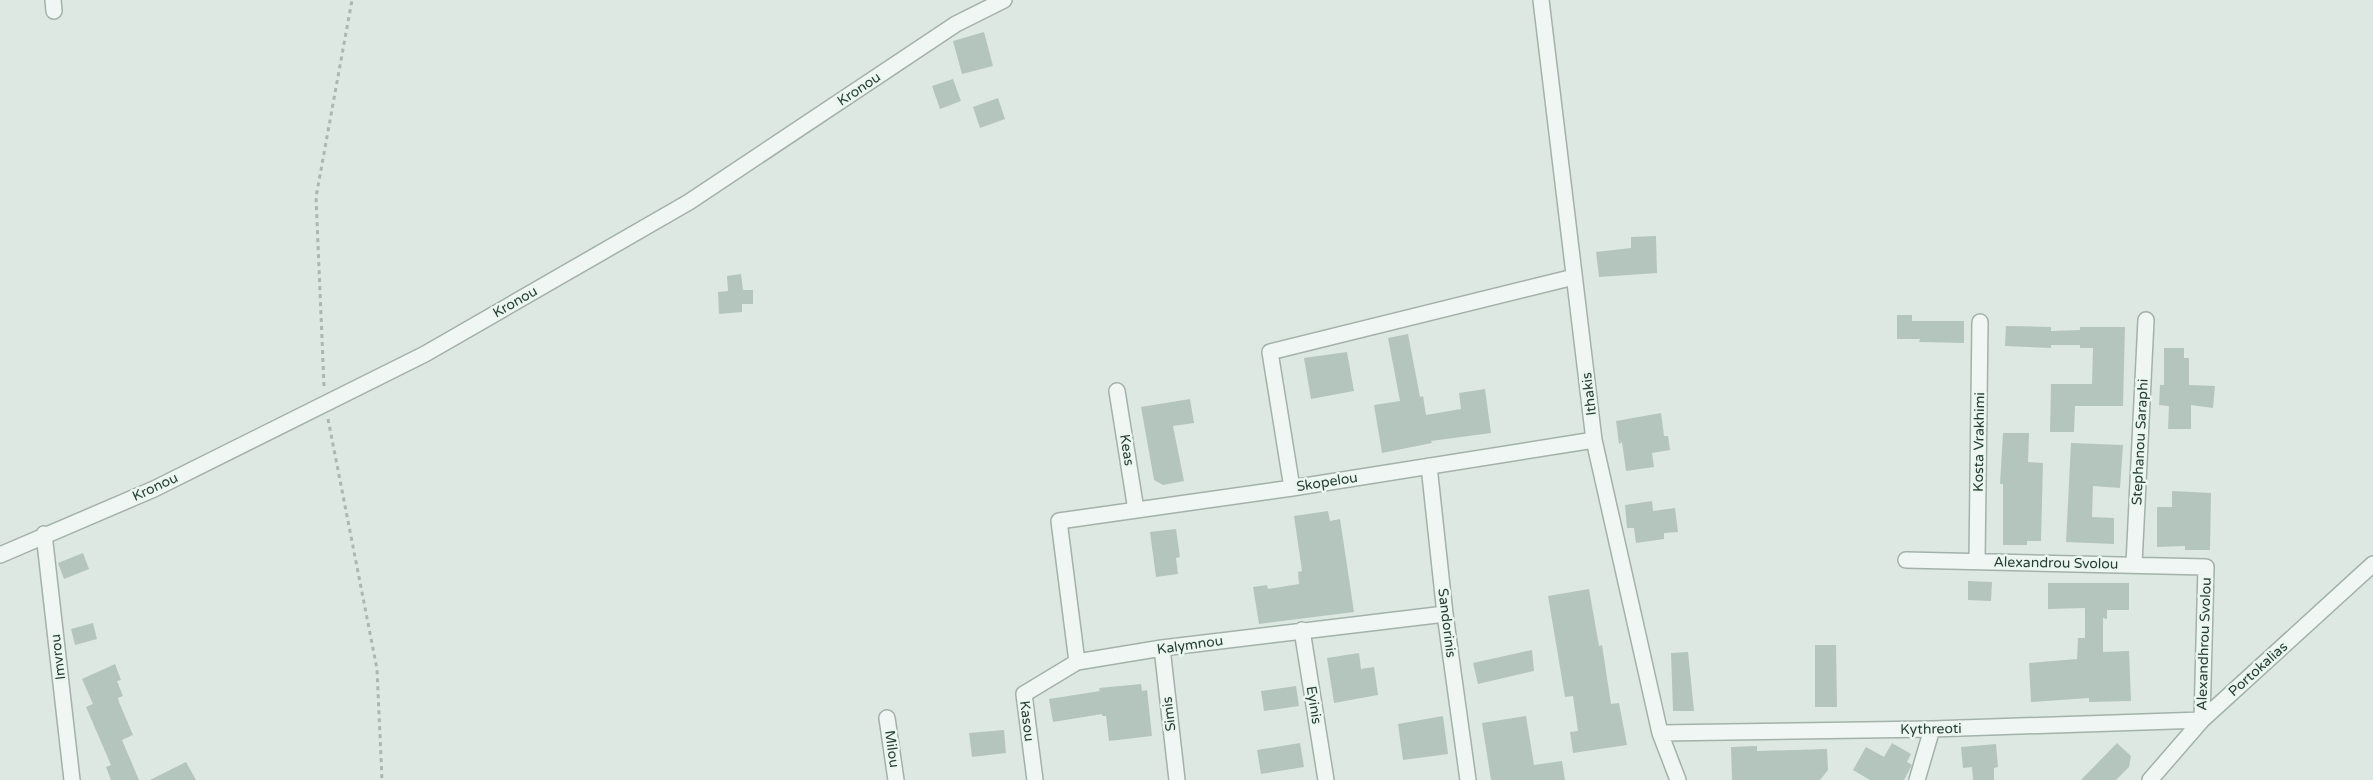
<svg xmlns="http://www.w3.org/2000/svg" width="2373" height="780" viewBox="0 0 2373 780" font-family="'Varela Round',sans-serif">
  <style>
    .building { fill: #b4c5bd }
    .lines { fill: none; stroke-linecap: round; stroke-linejoin: round }
    .minor-casing { stroke: #a2b2aa; stroke-width: 18 }
    .path { stroke: #abb8b2; stroke-width: 3; stroke-dasharray: 4 4; stroke-linecap: butt }
    .minor { stroke: #f0f6f3; stroke-width: 15 }
    .labels { text-anchor: middle; dominant-baseline: central; stroke-width: 5; stroke-linejoin: round; paint-order: stroke }
    .street-label { font-size: 14px; fill: #254033; stroke: #ecf6f1 }
  </style>
  <rect width="100%" height="100%" fill="#dde8e2"/>
  <path class="building" d="M984 32 993 66 962 74 953 41Z
    M953 79 961 101 940 109 932 86Z
    M998 98 1005 119 980 128 973 107Z
    M1656 236 1657 273 1599 277 1596 252 1631 248V237Z
    M741 274 743 290H753V304H742V312L719 314 718 292 728 291 727 276Z
    M1897 315H1912V321H1964V343L1919 342 1920 339H1897Z
    M2006 326 2051 327V331L2080 330V327H2125L2123 406H2075L2074 432H2050L2051 384H2092L2093 348H2080V345H2051V348L2005 346Z
    M1408 334 1420 397 1423 396 1426 415 1461 409 1459 393 1485 389 1491 433 1431 441 1432 443 1382 453 1374 405 1400 401 1388 338Z
    M2164 348H2184V358H2189V385L2215 386 2213 408 2191 405V429H2168L2169 406 2159 405 2160 385H2164Z
    M1347 352 1354 391 1311 399 1304 358Z
    M1190 399 1194 423 1173 426 1184 481 1163 485 1154 480 1141 407Z
    M1661 413 1664 436H1668L1670 450 1652 453 1654 467 1626 471 1622 442 1619 444 1616 421Z
    M2003 433H2029L2028 462 2043 463 2041 541H2027V545H2003V484H2000Z
    M2071 443 2123 445 2120 488 2093 486 2092 517 2114 518V544L2066 542Z
    M2172 491 2211 493 2210 550H2185V546L2157 547V507H2172Z
    M1652 501 1653 511 1675 508 1678 532 1664 533V539L1636 543 1634 528H1627L1625 505Z
    M1328 511 1330 521 1340 519 1354 612 1259 624 1253 587 1267 585 1268 589 1299 584 1298 572 1302 571 1294 516Z
    M1176 529 1180 557 1176 558 1178 574 1156 577 1150 532Z
    M83 553 89 569 64 579 58 563Z
    M1968 581 1992 582 1991 601 1968 600Z
    M2048 583H2129V610H2107V619L2103 618V652L2129 651 2131 701 2089 702V698L2031 702 2029 663 2077 659 2078 638H2085V608L2048 609Z
    M1589 589 1599 646 1602 645 1611 704 1619 703 1627 745 1573 753 1570 732 1578 731 1573 696 1565 697 1548 596Z
    M93 623 97 639 75 645 71 629Z
    M1815 645H1836L1837 707H1815Z
    M1532 650 1534 671 1478 684 1473 663Z
    M1688 652 1694 711H1673L1671 653Z
    M1359 653 1361 669 1374 667 1378 695 1334 703 1327 658Z
    M115 664 121 680 117 681 123 696 118 698 119 702 133 735 122 740 139 780H111L106 767 111 765 86 707 93 704 82 679Z
    M1141 684 1142 691 1147 690 1152 736 1109 741 1106 716H1102V714L1053 722 1049 699 1100 691 1099 688Z
    M1296 686 1299 706 1264 711 1261 691Z
    M1443 716 1448 754 1403 760 1398 724Z
    M1526 716 1534 765 1562 761 1565 780H1491L1482 723Z
    M1004 730 1006 753 972 757 969 733Z
    M1300 743 1304 767 1261 774 1257 750Z
    M1892 743 1911 754 1907 762 1912 765 1904 780H1870L1853 770 1866 747 1884 757Z
    M2117 743 2131 756 2129 767 2116 780H2081Z
    M1996 744 1998 767 1994 768V780H1973L1972 767 1963 768 1961 747Z
    M1757 746V751L1827 749 1828 770 1820 780H1732L1731 747Z
    M186 762 196 780H150Z"/>
  <g class="lines">
    <g class="minor-casing">
      <path id="minor" d="M53 0 54 11
        M1541 0 1594 440 1660 733 1678 780
        M1117 391 1136 510
        M1429 466 1445 614 1468 780
        M1292 488 1270 352 1574 277
        M44 534 72 780
        M0 555 154 489 425 354 689 202 956 24 1004 0
        M1977 561 1980 322
        M2134 564 2146 320
        M1445 614 1162 648 1077 662 1059 521 1292 488 1594 440
        M1302 630 1326 780
        M1162 648 1177 780
        M887 718 896 780
        M1660 733 1932 729 2202 720 2206 567 1906 560
        M1035 780 1024 694 1077 662
        M1917 780 1932 729
        M2150 780 2202 720 2373 564"/>
    </g>
    <path class="path" d="M324 386 316 197 352 0
      M328 419 377 669 382 780"/>
    <use href="#minor" class="minor"/>
  </g>
  <g class="labels">
    <g class="street-label">
      <text transform="translate(859 89) rotate(-34)">Kronou</text>
      <text transform="translate(515 302) rotate(-30)">Kronou</text>
      <text transform="translate(1589 394) rotate(-97)">Ithakis</text>
      <text transform="translate(1979 442) rotate(-89)">Kosta Vrakhimi</text>
      <text transform="translate(2140 442) rotate(-87)">Stephanou Saraphi</text>
      <text transform="translate(1127 450) rotate(81)">Keas</text>
      <text transform="translate(1327 482) rotate(-9)">Skopelou</text>
      <text transform="translate(155 487) rotate(-25)">Kronou</text>
      <text transform="translate(2056 563) rotate(1)">Alexandrou Svolou</text>
      <text transform="translate(1447 623) rotate(83)">Sandorinis</text>
      <text transform="translate(2204 644) rotate(-88)">Alexandhrou Svolou</text>
      <text transform="translate(1190 645) rotate(-8)">Kalymnou</text>
      <text transform="translate(58 657) rotate(-97)">Imvrou</text>
      <text transform="translate(2258 669) rotate(-42)">Portokalias</text>
      <text transform="translate(1314 705) rotate(81)">Eyinis</text>
      <text transform="translate(1169 714) rotate(-97)">Simis</text>
      <text transform="translate(1027 721) rotate(83)">Kasou</text>
      <text transform="translate(1931 729) rotate(-1)">Kythreoti</text>
      <text transform="translate(892 749) rotate(82)">Milou</text>
    </g>
  </g>
</svg>
